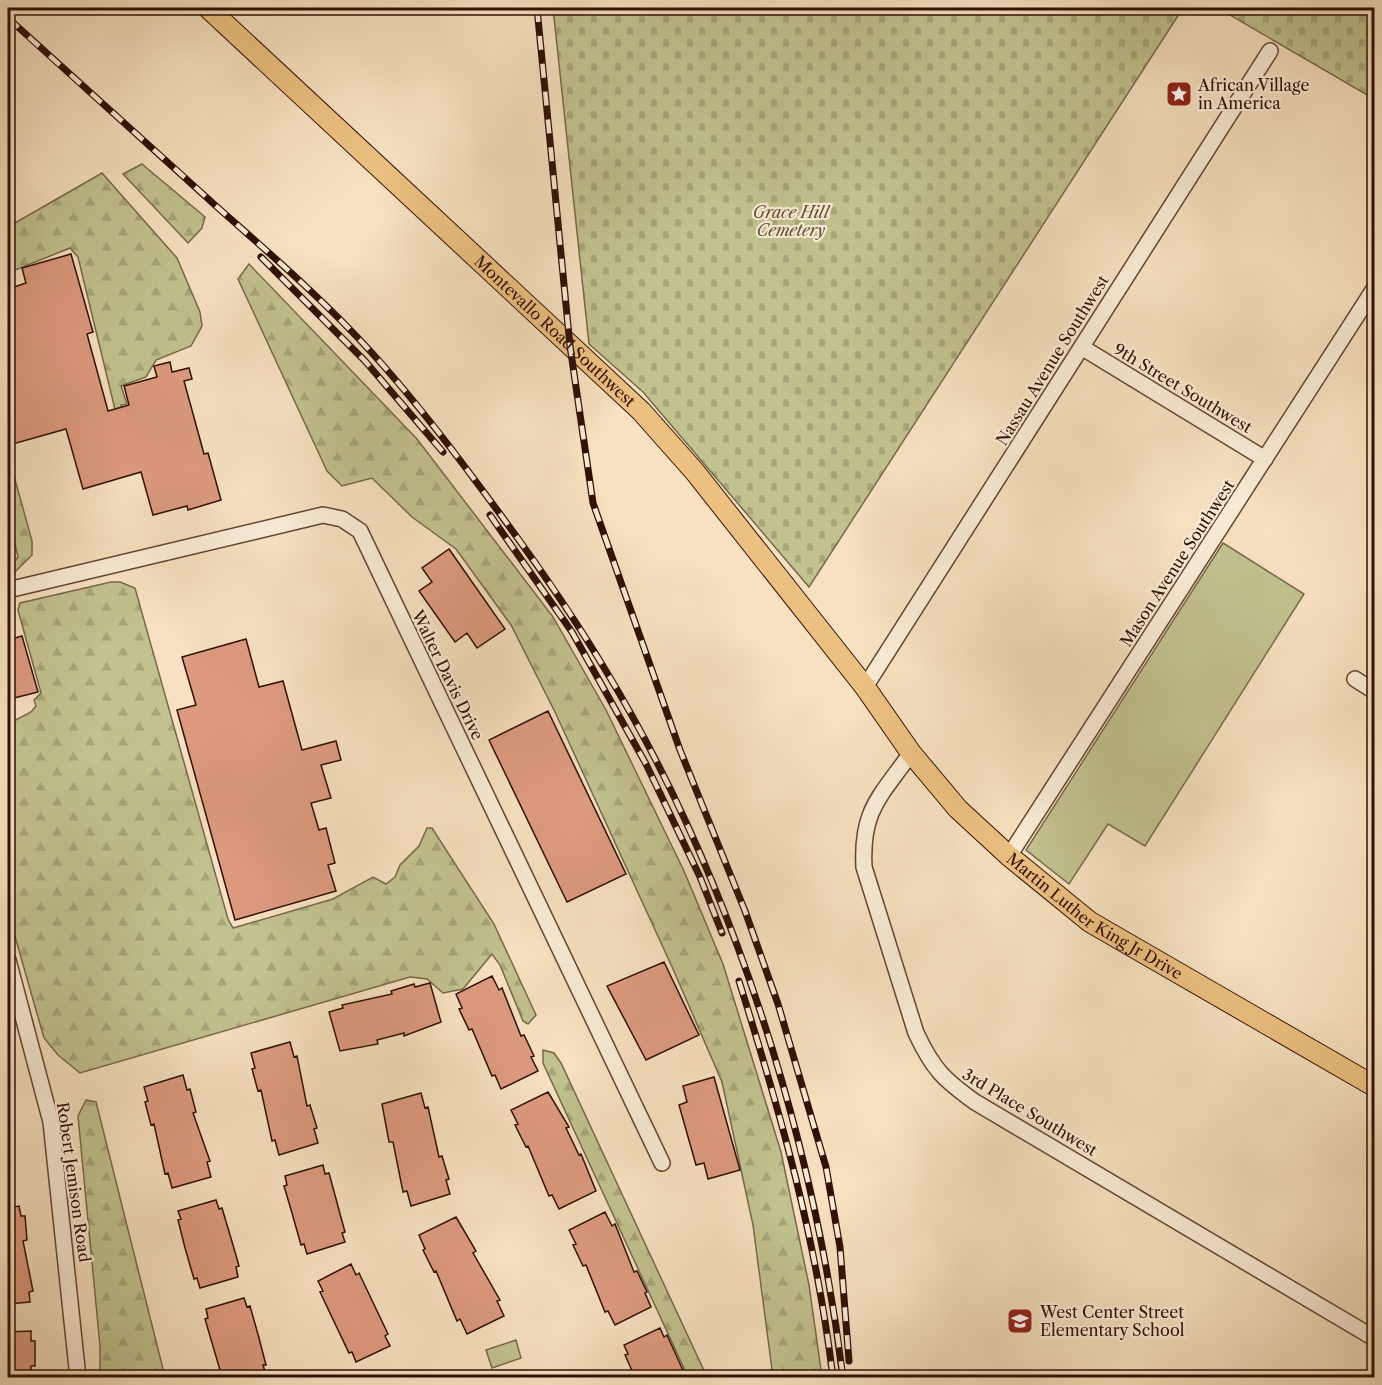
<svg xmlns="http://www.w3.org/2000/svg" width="1382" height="1385" viewBox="0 0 1382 1385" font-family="'Libre Caslon Text',serif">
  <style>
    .green { fill: #c1c28f; stroke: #78684a; stroke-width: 1.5 }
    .forest { fill: url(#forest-firs); stroke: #78684a; stroke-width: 1.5 }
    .cemetery { fill: url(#cemetery-stones); stroke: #78684a; stroke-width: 1.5 }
    .building { fill: #dd9a7f; stroke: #300f04; stroke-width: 1.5 }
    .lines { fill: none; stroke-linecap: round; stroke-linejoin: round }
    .minor-casing { stroke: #624433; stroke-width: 18 }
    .major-casing { stroke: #300f04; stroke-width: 22 }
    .minor { stroke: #faecd6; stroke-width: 15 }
    .major { stroke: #ecc080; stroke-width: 20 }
    .rail-casing { stroke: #300f04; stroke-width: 7 }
    .rail { stroke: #faecd6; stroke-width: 4.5; stroke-dasharray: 14; stroke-linecap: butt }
    .labels { text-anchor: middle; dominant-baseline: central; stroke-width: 4.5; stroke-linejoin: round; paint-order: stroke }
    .poi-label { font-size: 16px; fill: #300f04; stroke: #faecd6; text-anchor: start }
    .park-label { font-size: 16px; font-style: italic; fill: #634e35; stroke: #faecd6 }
    .street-label { font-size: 16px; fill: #300f04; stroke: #faecd6 }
  </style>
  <defs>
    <pattern id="forest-firs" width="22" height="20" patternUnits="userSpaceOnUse" patternTransform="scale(1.5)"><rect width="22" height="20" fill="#c1c28f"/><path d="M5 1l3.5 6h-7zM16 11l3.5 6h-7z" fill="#a6a67a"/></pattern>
    <pattern id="cemetery-stones" width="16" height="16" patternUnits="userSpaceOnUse" patternTransform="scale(1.5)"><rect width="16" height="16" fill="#c1c28f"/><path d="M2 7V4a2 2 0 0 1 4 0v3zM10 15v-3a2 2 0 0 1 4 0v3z" fill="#a6a67a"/></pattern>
  </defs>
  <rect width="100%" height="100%" fill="#f7e1c0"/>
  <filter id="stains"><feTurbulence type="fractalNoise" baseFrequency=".00333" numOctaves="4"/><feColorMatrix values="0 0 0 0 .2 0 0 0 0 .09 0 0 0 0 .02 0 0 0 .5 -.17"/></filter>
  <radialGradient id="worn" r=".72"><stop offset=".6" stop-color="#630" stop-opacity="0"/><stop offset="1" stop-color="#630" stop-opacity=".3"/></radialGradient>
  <path class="green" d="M1223 543 1304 594 1145 846 1108 824 1069 884 1026 850Z
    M516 1340 521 1358 492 1368 486 1350Z"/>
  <path class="forest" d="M142 164 205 217 202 228 188 243 123 174Z
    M102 173 177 258 200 312 202 326 191 346 156 360 146 377 121 386 127 404 121 405 136 460 128 463 78 257 70 248 8 273V227Z
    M249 264 417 439 553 617 606 710 684 871 723 964 781 1152 809 1285 822 1377H773L753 1225 722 1082 673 969 555 712 511 625 456 549 412 517 372 478 342 486 327 471 238 279Z
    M8 454 32 541V555L8 579V570L18 557 8 514Z
    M111 582H120L135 588 228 919 233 928 333 899 373 877 386 884 395 877 400 865 419 846 427 828H432L494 924 536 1015 528 1024 523 1021 500 965 492 954 463 989 443 993 427 979 410 977 80 1073 58 1055 44 1038 8 912V724L31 712 36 706 34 700 41 693 18 610 20 603Z
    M543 1050 554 1053 561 1063 707 1377H688L543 1063Z
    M86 1100 96 1102 165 1377H100V1346L78 1116Z"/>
  <path class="cemetery" d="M553 8H1183L809 587 643 392 589 344Z
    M1218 8H1374V99Z"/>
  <path class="building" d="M71 254 93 332 87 334 108 411 129 405 124 386 157 377 154 366 170 362 172 372 189 368 192 379 184 381 204 454 208 453 221 500 188 510 187 506 153 515 141 472 83 489 66 429 9 445 8 289 26 283 22 268Z
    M449 549 505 629 477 648 467 633 455 642 419 591 432 582 422 568Z
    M22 636 38 692 10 699 8 689V640Z
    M246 639 259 687 283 681 302 750 336 741 341 760 321 765 331 798 311 803 319 830 326 828 335 863 328 865 336 891 235 920 177 710 196 705 182 657Z
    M548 711 626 874 567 902 489 740Z
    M664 962 699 1035 646 1060 607 986Z
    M492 976 499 990 502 988 521 1036 524 1035 534 1056 531 1057 538 1071 501 1089 495 1075 492 1076 472 1029 469 1030 459 1009 462 1008 456 994Z
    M430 983 441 1022 404 1036V1033L377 1040 378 1044 340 1051 329 1012 343 1008 342 1005 392 994 391 991 414 984 415 987Z
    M290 1042 294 1057 297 1056 307 1106 310 1105 317 1128 314 1129 318 1143 279 1155 275 1140 272 1141 261 1090 258 1091 252 1069 255 1068 251 1053Z
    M183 1075 187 1090 190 1089 196 1112 193 1113 210 1161 207 1162 211 1177 172 1188 168 1173 165 1174 154 1124 151 1125 145 1102 148 1101 144 1087Z
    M714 1077 740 1170 708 1179 704 1163 696 1165 679 1105 687 1102 683 1086Z
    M548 1092 569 1127 566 1128 579 1155 581 1154 596 1191 559 1209 552 1195 549 1196 528 1146 526 1147 515 1125 518 1124 511 1110Z
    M421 1093 425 1108 428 1107 439 1157 442 1156 449 1179 446 1180 450 1194 411 1206 407 1191 403 1192 393 1142H389L382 1104Z
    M323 1165 325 1174 329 1173 339 1210 345 1232 342 1233 345 1242 307 1254 304 1244 301 1245 292 1213 284 1186 287 1185 285 1176Z
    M216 1200 219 1209 222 1208 233 1245 239 1266 236 1267 238 1277 200 1288 197 1278 194 1279 185 1248 178 1220 181 1219 178 1211Z
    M19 1206 21 1216H25L27 1240 23 1241 33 1291 29 1292 30 1302 8 1304V1208Z
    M605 1212 612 1226 615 1224 634 1272 637 1271 647 1292 645 1293 651 1307 615 1325 608 1311 605 1312 586 1265 583 1266 573 1245 576 1244 569 1230Z
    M456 1217 476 1251 473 1253 500 1300 497 1301 504 1316 467 1334 460 1319 457 1321 436 1271 434 1272 423 1250 425 1249 419 1235Z
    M351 1264 356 1275 359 1273 388 1334 385 1336 390 1346 356 1362 352 1352 349 1353 320 1292 323 1291 318 1281Z
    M244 1298 247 1307 250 1306 259 1338 266 1365H263L266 1375 222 1377 205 1319 208 1318 206 1309Z
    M660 1328 664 1337 667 1335 686 1377H635L625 1355 628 1354 624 1345Z
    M31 1331V1341H35V1366H31V1377H8V1332Z"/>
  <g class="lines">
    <g class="minor-casing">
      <path id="minor" d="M1083 348 1265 459
        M8 590 323 515 342 519 360 531 662 1163
        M1355 679 1374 691
        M865 687 1270 51
        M911 753C880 797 861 810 864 867L916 1033C933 1069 943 1079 975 1102L1374 1338
        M1009 856 1374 289
        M8 960 51 1122 78 1378"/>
    </g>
    <g class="major-casing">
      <g id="major">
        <path id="s1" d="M208 8 641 411 695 472 865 687 911 753 958 809 1009 856 1090 922 1374 1086"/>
      </g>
    </g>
    <use href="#minor" class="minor"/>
    <use href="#major" class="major"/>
    <g class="rail-casing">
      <path id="rail" d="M537 8 570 346 593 503 680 750 745 911 778 1004 826 1167 840 1247 849 1361
        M8 18C77 81 147 143 216 206 269 253 324 300 372 353 411 396 446 441 480 487 525 547 568 607 606 671 731 877 814 1139 843 1378
        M261 257 365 361 443 452
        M490 515 572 632 646 764 700 877 722 933
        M739 981C781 1115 816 1237 833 1378"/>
    </g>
    <use href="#rail" class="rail"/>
  </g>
  <defs>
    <g id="sight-square" transform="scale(1.35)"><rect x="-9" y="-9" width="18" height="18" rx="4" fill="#8f2418" stroke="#faecd6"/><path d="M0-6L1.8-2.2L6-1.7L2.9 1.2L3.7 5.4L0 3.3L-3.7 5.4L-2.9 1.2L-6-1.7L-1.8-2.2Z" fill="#fff"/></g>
    <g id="school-square" transform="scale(1.35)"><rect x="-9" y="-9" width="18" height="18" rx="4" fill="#8f2418" stroke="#faecd6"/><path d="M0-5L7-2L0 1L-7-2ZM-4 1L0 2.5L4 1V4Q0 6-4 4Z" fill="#fff"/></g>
  </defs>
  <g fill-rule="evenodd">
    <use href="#sight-square" x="1179" y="94"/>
    <use href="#school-square" x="1020" y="1321"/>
  </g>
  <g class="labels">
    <g class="poi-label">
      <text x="1198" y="85">African Village<tspan x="1198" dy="18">in America</tspan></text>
      <text x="1040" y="1312">West Center Street<tspan x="1040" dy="18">Elementary School</tspan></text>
    </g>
    <g class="park-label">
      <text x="791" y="212">Grace Hill<tspan x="791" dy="18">Cemetery</tspan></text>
    </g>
    <g class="street-label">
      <text stroke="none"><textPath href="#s1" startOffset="474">Montevallo Road Southwest</textPath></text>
      <text transform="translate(1052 360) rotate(-58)">Nassau Avenue Southwest</text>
      <text transform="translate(1183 388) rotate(31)">9th Street Southwest</text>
      <text transform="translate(1177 563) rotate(-57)">Mason Avenue Southwest</text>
      <text transform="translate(448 675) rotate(64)">Walter Davis Drive</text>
      <text stroke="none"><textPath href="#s1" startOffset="1275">Martin Luther King Jr Drive</textPath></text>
      <text transform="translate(1030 1112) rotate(31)">3rd Place Southwest</text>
      <text transform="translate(74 1182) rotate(82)">Robert Jemison Road</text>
    </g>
  </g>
  <rect width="1382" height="1385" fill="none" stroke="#f7e1c0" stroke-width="30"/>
  <rect x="9" y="9" width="1364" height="1367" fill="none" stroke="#300f04" stroke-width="3"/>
  <rect x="15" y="15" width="1352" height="1355" fill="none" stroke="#300f04" stroke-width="1.5"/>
  <rect width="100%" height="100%" filter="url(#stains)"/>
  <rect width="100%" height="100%" fill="url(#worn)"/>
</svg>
